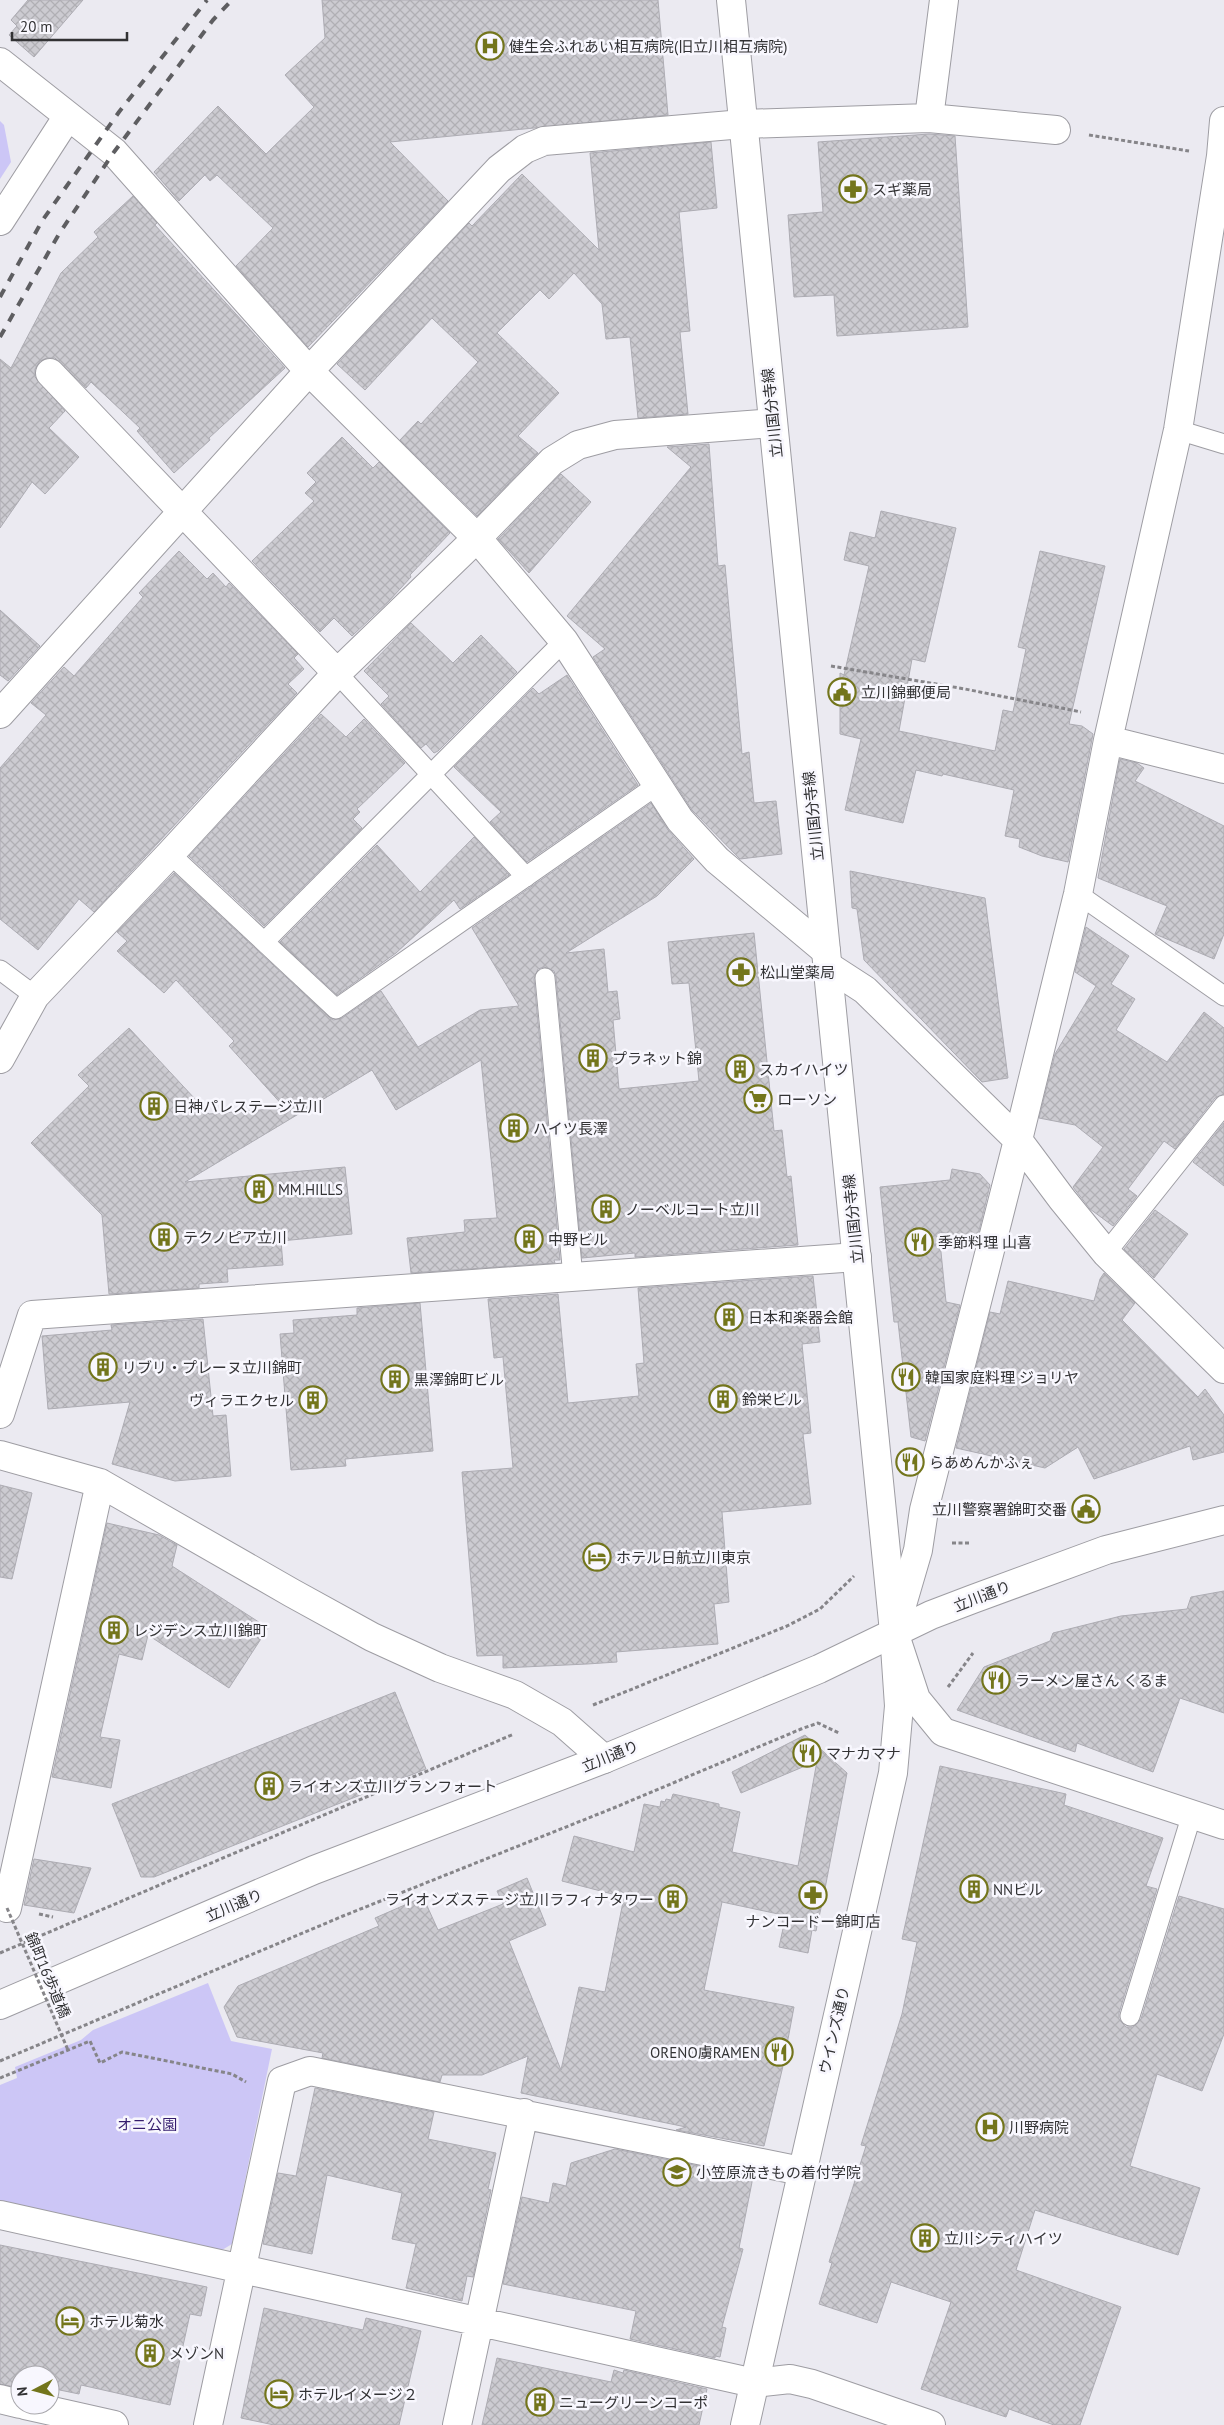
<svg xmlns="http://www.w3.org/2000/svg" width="1224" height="2425" viewBox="0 0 1224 2425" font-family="'PT Sans','Noto Sans JP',sans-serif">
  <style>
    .green { fill: #ccc6f6 }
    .building { fill: url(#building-cross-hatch); stroke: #adacb3 }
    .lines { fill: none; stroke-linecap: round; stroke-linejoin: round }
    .service-casing { stroke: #9e9da3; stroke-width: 21 }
    .minor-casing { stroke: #9e9da3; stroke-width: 30 }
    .tertiary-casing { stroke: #9e9da3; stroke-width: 30 }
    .secondary-casing { stroke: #9e9da3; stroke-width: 30 }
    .primary-casing { stroke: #9e9da3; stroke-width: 30 }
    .path { stroke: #868589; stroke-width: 3; stroke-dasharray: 4 2.5; stroke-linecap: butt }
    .service { stroke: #fff; stroke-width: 19 }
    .minor { stroke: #fff; stroke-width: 28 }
    .tertiary { stroke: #fff; stroke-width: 28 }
    .secondary { stroke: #fff; stroke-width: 28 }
    .primary { stroke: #fff; stroke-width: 28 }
    .rail { stroke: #5e5e61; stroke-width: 4; stroke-dasharray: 9 9; stroke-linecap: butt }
    .path-bridge { stroke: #868589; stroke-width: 3; stroke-dasharray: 4 2.5; stroke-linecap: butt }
    .labels { text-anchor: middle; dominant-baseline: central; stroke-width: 5; stroke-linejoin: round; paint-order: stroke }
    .poi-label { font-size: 15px; fill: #323234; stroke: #f8f7fe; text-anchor: start }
    .street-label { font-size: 15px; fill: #323234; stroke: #f8f7fe }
    .park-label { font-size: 15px; fill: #351d6e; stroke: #f8f7fe }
  </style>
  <defs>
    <pattern id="building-cross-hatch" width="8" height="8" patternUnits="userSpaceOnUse" patternTransform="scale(1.25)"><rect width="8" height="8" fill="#cccbd1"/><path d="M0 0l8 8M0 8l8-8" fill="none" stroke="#b0afb4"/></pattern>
  </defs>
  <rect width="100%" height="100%" fill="#ebeaf1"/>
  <path class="green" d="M0 121 4 125 11 162 0 179Z
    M208 1983 231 2041 272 2049 232 2244 222 2250 0 2201V2085L17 2078 15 2067 81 2040 93 2030Z"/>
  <path class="building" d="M28 0H83L34 57 9 35 17 26 11 20Z
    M322 0H658L668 115 390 142 448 201 308 347 236 266 273 228 217 175 210 181 205 175 179 201 154 172 218 106 266 154 314 107 285 75 325 38Z
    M929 134 955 136 968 327 837 336 834 295 794 297 788 215 823 212 818 142Z
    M711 142 717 208 679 212 690 331 680 332 688 414 638 418 630 337 606 339 602 304 574 273 549 299 540 290 497 333 559 393 518 436 538 453 477 516 400 440 418 421 421 424 478 362 432 318 365 390 337 364 469 223 472 226 522 174 599 250 590 153Z
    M133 196 157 223 155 225 285 368 209 438 210 440 174 473 137 431 140 428 91 382 86 388 55 358H47L40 361 35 369V377L65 411 49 428 79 457 45 494 32 482 0 528V359L11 368 61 273 98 237 94 232Z
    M342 437 373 468 379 462 450 533 410 575 411 577 389 601 352 636 334 618 320 632 252 561 314 501 305 493 316 482 307 473Z
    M709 444 718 566 725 565 742 754 749 752 754 803 776 801 782 854 740 859 692 810 593 657 605 649 567 616 691 467 667 447Z
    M561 474 591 502 529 573 498 539Z
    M881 511 956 528 925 662 912 659 899 731 995 751 1003 710 1013 712 1026 649 1018 647 1040 551 1105 566 1069 724 1082 726 1093 734 1068 862 1042 856 1019 847 1020 839 1005 836 1014 790 943 774 942 776 916 770 903 823 845 810 861 739 840 734V673L844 675 869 566 844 560 850 532 875 538Z
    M179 551 207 579 213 573 226 587 229 583 298 654 294 658 304 669 288 684 297 693 94 912 79 899 38 950 0 919V768L46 715 31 703 64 667 74 676 143 597 139 593Z
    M0 610 40 646 8 681 0 675Z
    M411 623 453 663 481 635 517 672 438 751 434 753 426 744 421 748 381 704 389 696 364 671Z
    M567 675 638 785 527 862 490 822 501 812 454 767 533 688 539 694Z
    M321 714 346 737 364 719 405 763 357 809 360 812 353 819 362 828 264 926 189 856Z
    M1120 759 1137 763 1144 768 1135 781 1224 826V934L1214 959 1155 934 1167 906 1098 878Z
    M651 803 668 830 694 859 657 896 566 953 604 949 608 992 617 991 620 1019 613 1020 619 1089 699 1081 689 983 672 984 668 942 754 933 774 1131 782 1130 787 1177 791 1176 798 1245 635 1257V1253L582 1258 556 977 554 971 544 967 538 969 534 979 560 1260H554L555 1263 411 1273 407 1238 465 1232 464 1220 497 1218 481 1060 396 1110 372 1070 185 1182 345 1167 352 1234 281 1241 283 1265 227 1269 228 1282 199 1284V1288L109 1294 102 1215 31 1143 89 1086 78 1075 129 1028 209 1114 285 1108 229 1046 234 1041 176 980 164 993 117 951 127 941 117 932 174 873 329 1017 333 1020 342 1018 381 991 418 1047 480 1010 519 1006 472 928Z
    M474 837 509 875 460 909 454 900 396 953 337 995 280 942 377 845 420 892Z
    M850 871 985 898 1008 1078 982 1082 864 960 857 909 852 908Z
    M1086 927 1129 956 1111 984 1135 999 1116 1030 1167 1062 1204 1012 1224 1028V1094L1215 1098 1175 1149 1164 1141 1128 1189 1137 1196 1113 1226 1090 1209 1073 1187 1103 1147 1075 1125 1039 1118 1055 1054 1096 986 1075 972Z
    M1224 1123V1186L1193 1162Z
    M952 1169 980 1174 990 1185 977 1239 939 1232 946 1302 960 1305 925 1441 911 1437 898 1322H894L880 1187 950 1180Z
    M1155 1210 1188 1234 1154 1278 1124 1249Z
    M1104 1273 1135 1303 1122 1320 1198 1397 1205 1389 1224 1415V1452L1193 1460 1190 1446 1094 1479 1078 1447 1045 1468 956 1448 990 1312 1000 1314 1008 1281 1094 1301 1100 1279Z
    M813 1276 820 1342 802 1344 811 1433 803 1434 811 1504 722 1512 729 1602 714 1604 718 1644 616 1652 617 1662 587 1664 503 1668V1655L477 1656 462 1472 513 1468 503 1357 494 1358 488 1299 558 1294 568 1403 639 1396 636 1364 644 1363 638 1288Z
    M420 1303 433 1451 345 1459 346 1466 291 1470 280 1334 294 1333 293 1320 357 1315V1308Z
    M203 1319 213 1416 226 1415 231 1476 175 1481 112 1464 130 1402 48 1409 42 1336 112 1330 111 1325Z
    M0 1485 32 1493 12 1579 0 1577Z
    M107 1523 159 1535 177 1545 172 1566 268 1628 229 1688 148 1635 142 1660 119 1654 100 1737 120 1740 111 1788 52 1777Z
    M1224 1591V1713L1180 1698 1153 1772 1077 1743 1075 1752 957 1710 984 1667 1050 1641 1053 1633 1121 1616 1187 1609 1191 1597Z
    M395 1692 426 1769 154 1877H141L112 1804Z
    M805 1735 847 1773 824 1894 816 1931 812 1930 808 1953 779 1947 784 1924H782L783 1915 722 1902 704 1990 794 2007 783 2066 764 2146 676 2130 686 2127 521 2093 528 2056 482 2075H442L440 2082 322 2058 323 2053 237 2037 224 2007 238 1986 379 1926 375 1918 423 1897 438 1930 503 1904 497 1891 527 1878 546 1925 509 1941 561 2070 579 1987 605 1992 624 1897 562 1881 574 1836 634 1852 644 1804 660 1807 661 1801 665 1802 666 1799 671 1800 673 1794 719 1804V1807L740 1812 732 1852 798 1866 817 1761 741 1793 732 1772Z
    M940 1766 1066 1794 1064 1805 1163 1838 1146 1886 1157 1889 1119 2013V2019L1126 2027H1133L1141 2019 1179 1896 1224 1909V2034L1202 2091 1157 2074 1130 2166 1200 2188 1178 2255 1035 2210 1016 2270 1121 2307 1080 2425H1054L1009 2409 1006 2417 921 2389 951 2302 891 2282 877 2323 819 2304 832 2263 829 2262 866 2146 861 2145 902 2014 917 1942 902 1939Z
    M34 1859 91 1868 74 1913 24 1905Z
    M315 2088 434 2112 428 2139 496 2153 488 2189 491 2190 473 2277 467 2276 462 2301 406 2288 416 2244 392 2239 402 2193 327 2175 312 2254 263 2244 278 2173 296 2176Z
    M615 2149 753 2177 739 2248 743 2249 722 2327 726 2328 720 2357 715 2356V2358L630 2339 636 2311 503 2284 522 2197 549 2203 553 2183 566 2186 571 2163Z
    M0 2245 207 2287 201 2316 190 2314 170 2405 81 2385 79 2394 50 2388V2375H20V2388L0 2384Z
    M264 2308 363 2330 366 2318 421 2331 399 2425H274L241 2418Z
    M497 2358 611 2382 614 2370 623 2373 624 2370 707 2389 699 2425H482Z"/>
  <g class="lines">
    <g class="service-casing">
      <path id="service" d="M1178 430 1224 444
        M337 673 526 877
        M170 854 336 1009 656 786
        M1078 894 1224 996
        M265 941 564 641
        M0 970 35 996
        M545 978 573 1277
        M1106 1253 1224 1105
        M1130 2016 1192 1814"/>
    </g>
    <g class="minor-casing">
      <path id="minor" d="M0 62 114 152 309 371 477 538 564 641 680 820 717 860 826 951
        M929 118 944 0
        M1224 121 1221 156 1178 430 1108 740 1078 894 1018 1140 924 1510 918 1550 894 1632 916 1699 943 1732 1224 1825
        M0 221 68 116
        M50 373 337 673
        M0 714 309 371 499 169 525 149 544 141 743 124 929 118 1056 130
        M1108 740 1224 769
        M828 966 865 990 1018 1140 1062 1199 1106 1253 1224 1369
        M0 1059 35 996 170 854 337 673 477 538 552 461 578 445 615 435 773 423
        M0 1414 32 1315 857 1257
        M0 1455 100 1483
        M7 1908 100 1483 292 1593 372 1637 440 1668 515 1695 562 1722 604 1759
        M0 2215 754 2383 790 2379 812 2384 931 2425
        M0 2399 20 2404
        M25 2405 114 2425
        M208 2425 282 2081 310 2071 801 2171
        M457 2425 524 2113"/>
    </g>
    <g class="tertiary-casing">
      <path id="tertiary" d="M745 2425 893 1773 899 1706 894 1632"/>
    </g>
    <g class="secondary-casing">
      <path id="secondary" d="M731 0 894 1632"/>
    </g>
    <g class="primary-casing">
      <path id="primary" d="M0 2005 314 1870 604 1759 819 1669 931 1615 973 1599 1106 1550 1224 1520"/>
    </g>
    <path class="path" d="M1089 135 1189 151
      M831 666 965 689 1081 712
      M952 1543H971
      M948 1687 973 1653
      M593 1705 787 1626 820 1609 854 1576
      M39 1914 53 1917
      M0 1953 514 1734
      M0 2061 343 1916 616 1807 801 1729 818 1723 839 1733
      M0 2078 90 2041 100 2063 122 2052 232 2074 246 2082"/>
    <use href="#service" class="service"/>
    <use href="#minor" class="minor"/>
    <use href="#tertiary" class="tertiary"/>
    <use href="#secondary" class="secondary"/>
    <use href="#primary" class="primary"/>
    <path class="rail" d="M0 297 42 221 119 112 207 0
      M0 337 59 234 114 152 213 20 232 0"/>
    <path class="path-bridge" d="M7 1908 68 2050"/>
  </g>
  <defs>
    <g id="hospital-ring" transform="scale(1.4375)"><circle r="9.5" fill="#f8f7fe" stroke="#73751c" stroke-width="1.5"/><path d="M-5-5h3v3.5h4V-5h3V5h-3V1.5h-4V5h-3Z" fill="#73751c"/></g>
    <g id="pharmacy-ring" transform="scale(1.4375)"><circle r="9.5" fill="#f8f7fe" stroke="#73751c" stroke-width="1.5"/><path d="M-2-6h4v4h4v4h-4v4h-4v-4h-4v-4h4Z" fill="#73751c"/></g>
    <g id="civic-ring" transform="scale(1.4375)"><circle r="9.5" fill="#f8f7fe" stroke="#73751c" stroke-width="1.5"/><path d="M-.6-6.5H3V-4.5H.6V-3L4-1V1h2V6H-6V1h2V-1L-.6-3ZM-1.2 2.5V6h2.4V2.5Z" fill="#73751c"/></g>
    <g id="building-ring" transform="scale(1.4375)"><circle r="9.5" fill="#f8f7fe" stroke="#73751c" stroke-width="1.5"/><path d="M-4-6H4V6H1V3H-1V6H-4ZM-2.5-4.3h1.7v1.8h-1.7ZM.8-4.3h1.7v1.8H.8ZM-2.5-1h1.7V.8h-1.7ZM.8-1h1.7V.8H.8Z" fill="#73751c"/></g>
    <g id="supermarket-ring" transform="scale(1.4375)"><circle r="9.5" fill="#f8f7fe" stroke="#73751c" stroke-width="1.5"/><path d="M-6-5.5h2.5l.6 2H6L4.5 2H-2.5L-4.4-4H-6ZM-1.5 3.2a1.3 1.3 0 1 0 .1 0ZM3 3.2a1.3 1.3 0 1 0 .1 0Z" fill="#73751c"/></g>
    <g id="restaurant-ring" transform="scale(1.4375)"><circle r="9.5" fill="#f8f7fe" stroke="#73751c" stroke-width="1.5"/><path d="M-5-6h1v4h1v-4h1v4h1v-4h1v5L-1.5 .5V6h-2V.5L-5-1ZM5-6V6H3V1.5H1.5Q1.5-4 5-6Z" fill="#73751c"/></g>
    <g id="hotel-ring" transform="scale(1.4375)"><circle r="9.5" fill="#f8f7fe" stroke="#73751c" stroke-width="1.5"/><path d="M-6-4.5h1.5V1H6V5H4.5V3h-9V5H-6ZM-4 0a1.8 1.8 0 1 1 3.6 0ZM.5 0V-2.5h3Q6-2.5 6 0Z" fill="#73751c"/></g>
    <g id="school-ring" transform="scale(1.4375)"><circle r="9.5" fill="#f8f7fe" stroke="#73751c" stroke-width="1.5"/><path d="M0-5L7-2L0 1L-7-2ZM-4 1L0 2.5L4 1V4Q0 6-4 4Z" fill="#73751c"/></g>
  </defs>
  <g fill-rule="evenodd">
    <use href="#hospital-ring" x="490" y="46"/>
    <use href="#pharmacy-ring" x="853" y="189"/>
    <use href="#civic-ring" x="842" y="692"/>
    <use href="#pharmacy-ring" x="741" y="972"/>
    <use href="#building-ring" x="593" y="1058"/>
    <use href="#building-ring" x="740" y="1069"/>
    <use href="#supermarket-ring" x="758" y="1099"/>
    <use href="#building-ring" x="154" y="1106"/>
    <use href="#building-ring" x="514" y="1128"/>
    <use href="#building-ring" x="259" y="1189"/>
    <use href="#building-ring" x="606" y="1209"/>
    <use href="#building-ring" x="164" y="1237"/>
    <use href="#building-ring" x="529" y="1239"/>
    <use href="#restaurant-ring" x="919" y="1242"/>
    <use href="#building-ring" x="729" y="1317"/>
    <use href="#building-ring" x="103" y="1367"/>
    <use href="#restaurant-ring" x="906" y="1377"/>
    <use href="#building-ring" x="395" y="1379"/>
    <use href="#building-ring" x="723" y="1399"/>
    <use href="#building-ring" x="313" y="1400"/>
    <use href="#restaurant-ring" x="910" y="1462"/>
    <use href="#civic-ring" x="1086" y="1509"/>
    <use href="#hotel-ring" x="597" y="1557"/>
    <use href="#building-ring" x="114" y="1630"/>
    <use href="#restaurant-ring" x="996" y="1680"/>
    <use href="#restaurant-ring" x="807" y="1753"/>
    <use href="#building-ring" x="269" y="1786"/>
    <use href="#building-ring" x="974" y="1889"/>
    <use href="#pharmacy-ring" x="813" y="1895"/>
    <use href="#building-ring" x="673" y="1899"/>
    <use href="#restaurant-ring" x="779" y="2052"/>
    <use href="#hospital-ring" x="990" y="2127"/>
    <use href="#school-ring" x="677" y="2172"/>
    <use href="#building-ring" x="925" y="2238"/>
    <use href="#hotel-ring" x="70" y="2321"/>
    <use href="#building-ring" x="150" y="2353"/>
    <use href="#hotel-ring" x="279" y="2394"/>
    <use href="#building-ring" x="540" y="2402"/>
  </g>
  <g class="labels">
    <g class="poi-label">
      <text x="509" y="46">健生会ふれあい相互病院(旧立川相互病院)</text>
      <text x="872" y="189">スギ薬局</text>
      <text x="861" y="692">立川錦郵便局</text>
      <text x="760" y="972">松山堂薬局</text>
      <text x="612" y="1058">プラネット錦</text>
      <text x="759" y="1069">スカイハイツ</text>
      <text x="777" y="1099">ローソン</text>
      <text x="173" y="1106">日神パレステージ立川</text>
      <text x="533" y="1128">ハイツ長澤</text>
      <text x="278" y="1189">MM.HILLS</text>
      <text x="625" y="1209">ノーベルコート立川</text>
      <text x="183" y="1237">テクノピア立川</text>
      <text x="548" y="1239">中野ビル</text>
      <text x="938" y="1242">季節料理 山喜</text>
      <text x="748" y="1317">日本和楽器会館</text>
      <text x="122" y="1367">リブリ・プレーヌ立川錦町</text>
      <text x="925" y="1377">韓国家庭料理 ジョリヤ</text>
      <text x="414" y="1379">黒澤錦町ビル</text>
      <text x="742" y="1399">鈴栄ビル</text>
      <text x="294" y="1400" text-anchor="end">ヴィラエクセル</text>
      <text x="929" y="1462">らあめんかふぇ</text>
      <text x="1067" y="1509" text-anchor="end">立川警察署錦町交番</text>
      <text x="616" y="1557">ホテル日航立川東京</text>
      <text x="133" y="1630">レジデンス立川錦町</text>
      <text x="1015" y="1680">ラーメン屋さん くるま</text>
      <text x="826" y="1753">マナカマナ</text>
      <text x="288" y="1786">ライオンズ立川グランフォート</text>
      <text x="993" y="1889">NNビル</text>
      <text x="654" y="1899" text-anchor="end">ライオンズステージ立川ラフィナタワー</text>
      <text x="813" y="1921" text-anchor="middle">ナンコードー錦町店</text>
      <text x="760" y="2052" text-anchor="end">ORENO虜RAMEN</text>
      <text x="1009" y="2127">川野病院</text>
      <text x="696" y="2172">小笠原流きもの着付学院</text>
      <text x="944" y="2238">立川シティハイツ</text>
      <text x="89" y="2321">ホテル菊水</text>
      <text x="169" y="2353">メゾンN</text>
      <text x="298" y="2394">ホテルイメージ２</text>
      <text x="559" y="2402">ニューグリーンコーポ</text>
    </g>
    <g class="street-label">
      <text transform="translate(772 413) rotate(-96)">立川国分寺線</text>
      <text transform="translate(813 816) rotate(-96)">立川国分寺線</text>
      <text transform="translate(853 1219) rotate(-96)">立川国分寺線</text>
      <text transform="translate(982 1596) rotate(-21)">立川通り</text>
      <text transform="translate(610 1756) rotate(-22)">立川通り</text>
      <text transform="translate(234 1905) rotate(-23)">立川通り</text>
      <text transform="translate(48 1975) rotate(67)">錦町16歩道橋</text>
      <text transform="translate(834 2030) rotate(-77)">ウインズ通り</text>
    </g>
    <g class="park-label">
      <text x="147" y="2124">オニ公園</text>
    </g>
  </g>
  <g transform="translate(35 2390) rotate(264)"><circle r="24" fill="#f8f7fe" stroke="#a9a8ad"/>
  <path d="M0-4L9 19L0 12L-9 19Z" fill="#73751c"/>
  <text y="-8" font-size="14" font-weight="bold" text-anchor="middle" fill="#323234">N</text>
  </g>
  <path d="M12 32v8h115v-8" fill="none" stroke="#323234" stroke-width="2.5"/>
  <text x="20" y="32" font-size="15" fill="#323234" stroke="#f8f7fe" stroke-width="4" paint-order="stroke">20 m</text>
</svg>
